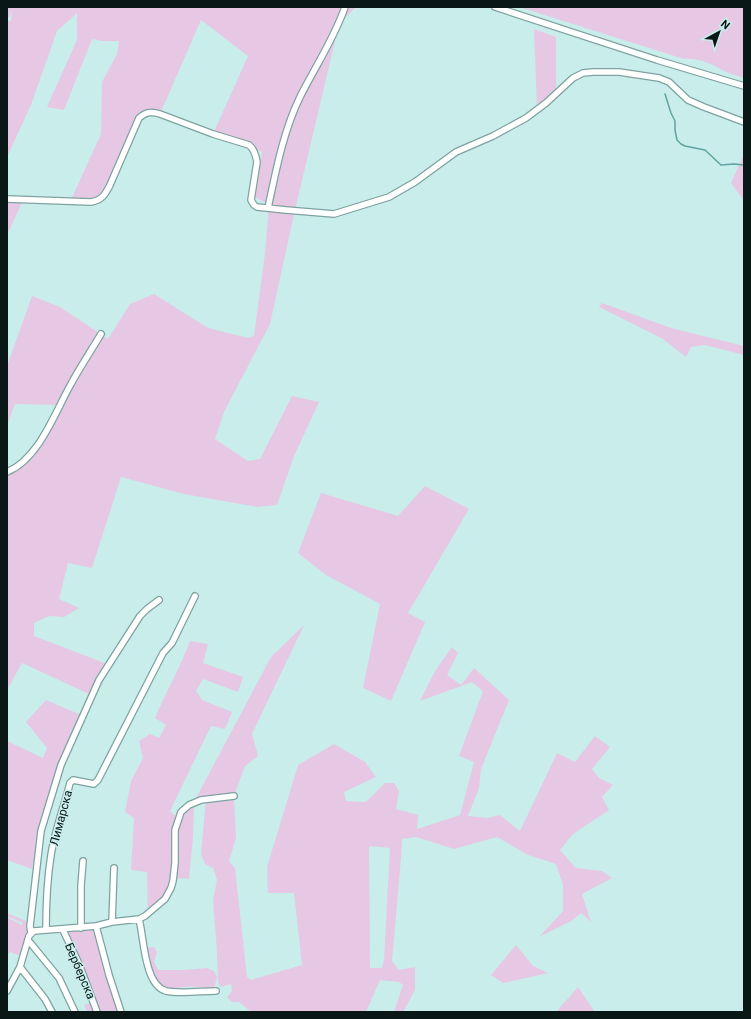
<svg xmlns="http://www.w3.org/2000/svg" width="751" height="1019" viewBox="0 0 751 1019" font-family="Roboto,sans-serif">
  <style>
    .green { fill: #e6c8e5; fill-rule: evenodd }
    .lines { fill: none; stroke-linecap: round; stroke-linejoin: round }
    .stream { stroke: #61a39f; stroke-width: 1.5 }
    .minor-casing { stroke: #7ea29f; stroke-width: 8 }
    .minor { stroke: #fff; stroke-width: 5.5 }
    .labels { text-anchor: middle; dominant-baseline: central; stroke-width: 3; stroke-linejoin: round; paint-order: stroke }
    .street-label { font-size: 12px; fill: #091716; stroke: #c8edeb }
  </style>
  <rect width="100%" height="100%" fill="#c8edeb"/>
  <path class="green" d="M7 7H356L339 24 295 210 270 324 224 412 215 439 248 461 260 459 292 396 319 402 294 456 277 505 257 507 184 494 121 477 92 568 68 563 59 599 79 608 64 617 49 616 34 623V636L107 664 89 694 22 663 7 690V471L27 457 59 405 15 404 7 426V366L32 296 60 307 108 339 130 304 154 294 208 328 248 338 254 336 265 253 269 204 254 197 262 152 249 145 213 134 248 56 201 20 160 114 147 112 139 118 102 198 70 202 101 134 102 82 117 54 119 41H102L92 39 64 110 47 107 77 40V13L57 31 31 105 7 157V21H11L12 9 10 17H7Z
    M519 7H744V78C736 75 727 73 720 69 710 63 697 58 684 59Z
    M534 29 556 37V93L537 110Z
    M744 154V201L731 183Z
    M23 200 7 235V201Z
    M602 303 671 328 744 346V355L705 345 691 347 686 357 663 339 599 307Z
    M425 486 469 509 408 613 425 622 391 701 363 688 380 604 326 575 298 553 321 493 398 516Z
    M304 625 252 734 258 756 245 766 234 796 236 838 229 861 235 868 247 977 251 980 302 965 294 893H268L267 867 298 765 334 744 365 762 376 777 344 792 346 801 366 802 385 783H394L399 791 396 809 418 815 417 829 460 815 474 762 459 756 483 691 472 682 420 701 435 671 452 647 458 653 447 675 461 685 474 668 509 700 481 769 479 788 468 816 488 818 500 815 520 831 557 753 575 762 595 736 610 747 592 769 599 778 613 785 602 797 609 810 573 834 560 850 576 868 602 871 612 878 582 894 591 922 581 913 571 921 539 937 563 911V885L556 864 528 855 497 837 454 849 416 837 402 839 401 858 392 961 399 970 415 967V990L403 1012H394L403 985 399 982 380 980 366 1012H251L239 1002H232L227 997 232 991 231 984 220 987 218 981 217 952 213 900 217 880 213 868 205 864 201 854 206 799 194 802 193 837 189 879 175 878 168 894 148 914 147 872 131 870 134 818 125 812 131 781 143 758 139 741 150 734 159 738 166 725 155 718C166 692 180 668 190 641L208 644 203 663 243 677 238 692 203 679 196 691 202 700 232 712 225 729 211 726 170 811 178 818 194 802 271 657ZM369 846 390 848 384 960 382 968H370Z
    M46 700 81 715 62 754 55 772 39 830 32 869 7 860V741L43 758 47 748 26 722Z
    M7 913 26 921 29 931 21 956 10 952 7 956V917L22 925 23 923 7 916Z
    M96 926 121 1012H87L84 1005 93 1002 63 930Z
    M516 945 533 966 548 973 503 983 491 975Z
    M154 947 157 952 154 962 158 970H185L207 968 214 971 217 977 214 989C205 988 196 986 186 987 171 988 162 992 153 976 149 969 148 957 146 948Z
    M578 987 595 1012H556Z"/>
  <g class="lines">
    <path class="stream" d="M665 94 671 113 675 121V130L677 140 681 144 685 146 705 150 721 165 734 164 744 165"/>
    <g class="minor-casing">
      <path id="minor" d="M495 7 657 60 744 86
        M7 199 91 202C102 200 105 195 110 185L139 118C146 112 151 111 160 114L213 134 249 145C254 149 256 156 257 162L251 200 254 205 257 207 286 210 334 214 389 197 415 182 456 152 493 136 526 118 546 103 573 78 583 73 593 72H619L659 78 669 82 688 100 704 107 744 122
        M268 208C276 171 283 132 300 97 315 67 334 39 345 7
        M7 472C39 459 55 412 71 384 80 367 91 351 101 334
        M139 919C144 937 144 985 166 991 179 994 202 991 216 991
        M112 922 114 868
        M96 926 109 975 121 1012
        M81 928V886L83 861
        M46 930C46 905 47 880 51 855 55 830 64 807 70 783L73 780 94 784 98 780 163 653 172 643 195 596
        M63 930 79 964 97 1012
        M31 933 30 926 41 831 61 765 99 680 140 616 147 609 159 600
        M28 940 59 978 75 1012
        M20 967 45 999 52 1012
        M7 991 20 967 29 936 34 931 96 926 112 922 139 919 145 916 165 899 171 888 173 881 175 863V830L181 812 189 805 201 800 234 796"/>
    </g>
    <use href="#minor" class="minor"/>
  </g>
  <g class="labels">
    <g class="street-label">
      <text transform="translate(61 818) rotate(-75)">Лимарска</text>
      <text transform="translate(80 971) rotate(67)">Берберска</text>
    </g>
  </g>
  <rect width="751" height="1019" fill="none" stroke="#091716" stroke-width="16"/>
  <g transform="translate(719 32) rotate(40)" stroke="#c8edeb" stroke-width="3" paint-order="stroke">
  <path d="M0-3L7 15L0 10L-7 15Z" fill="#091716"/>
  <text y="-6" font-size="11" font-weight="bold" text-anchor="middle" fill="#091716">N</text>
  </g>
</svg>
